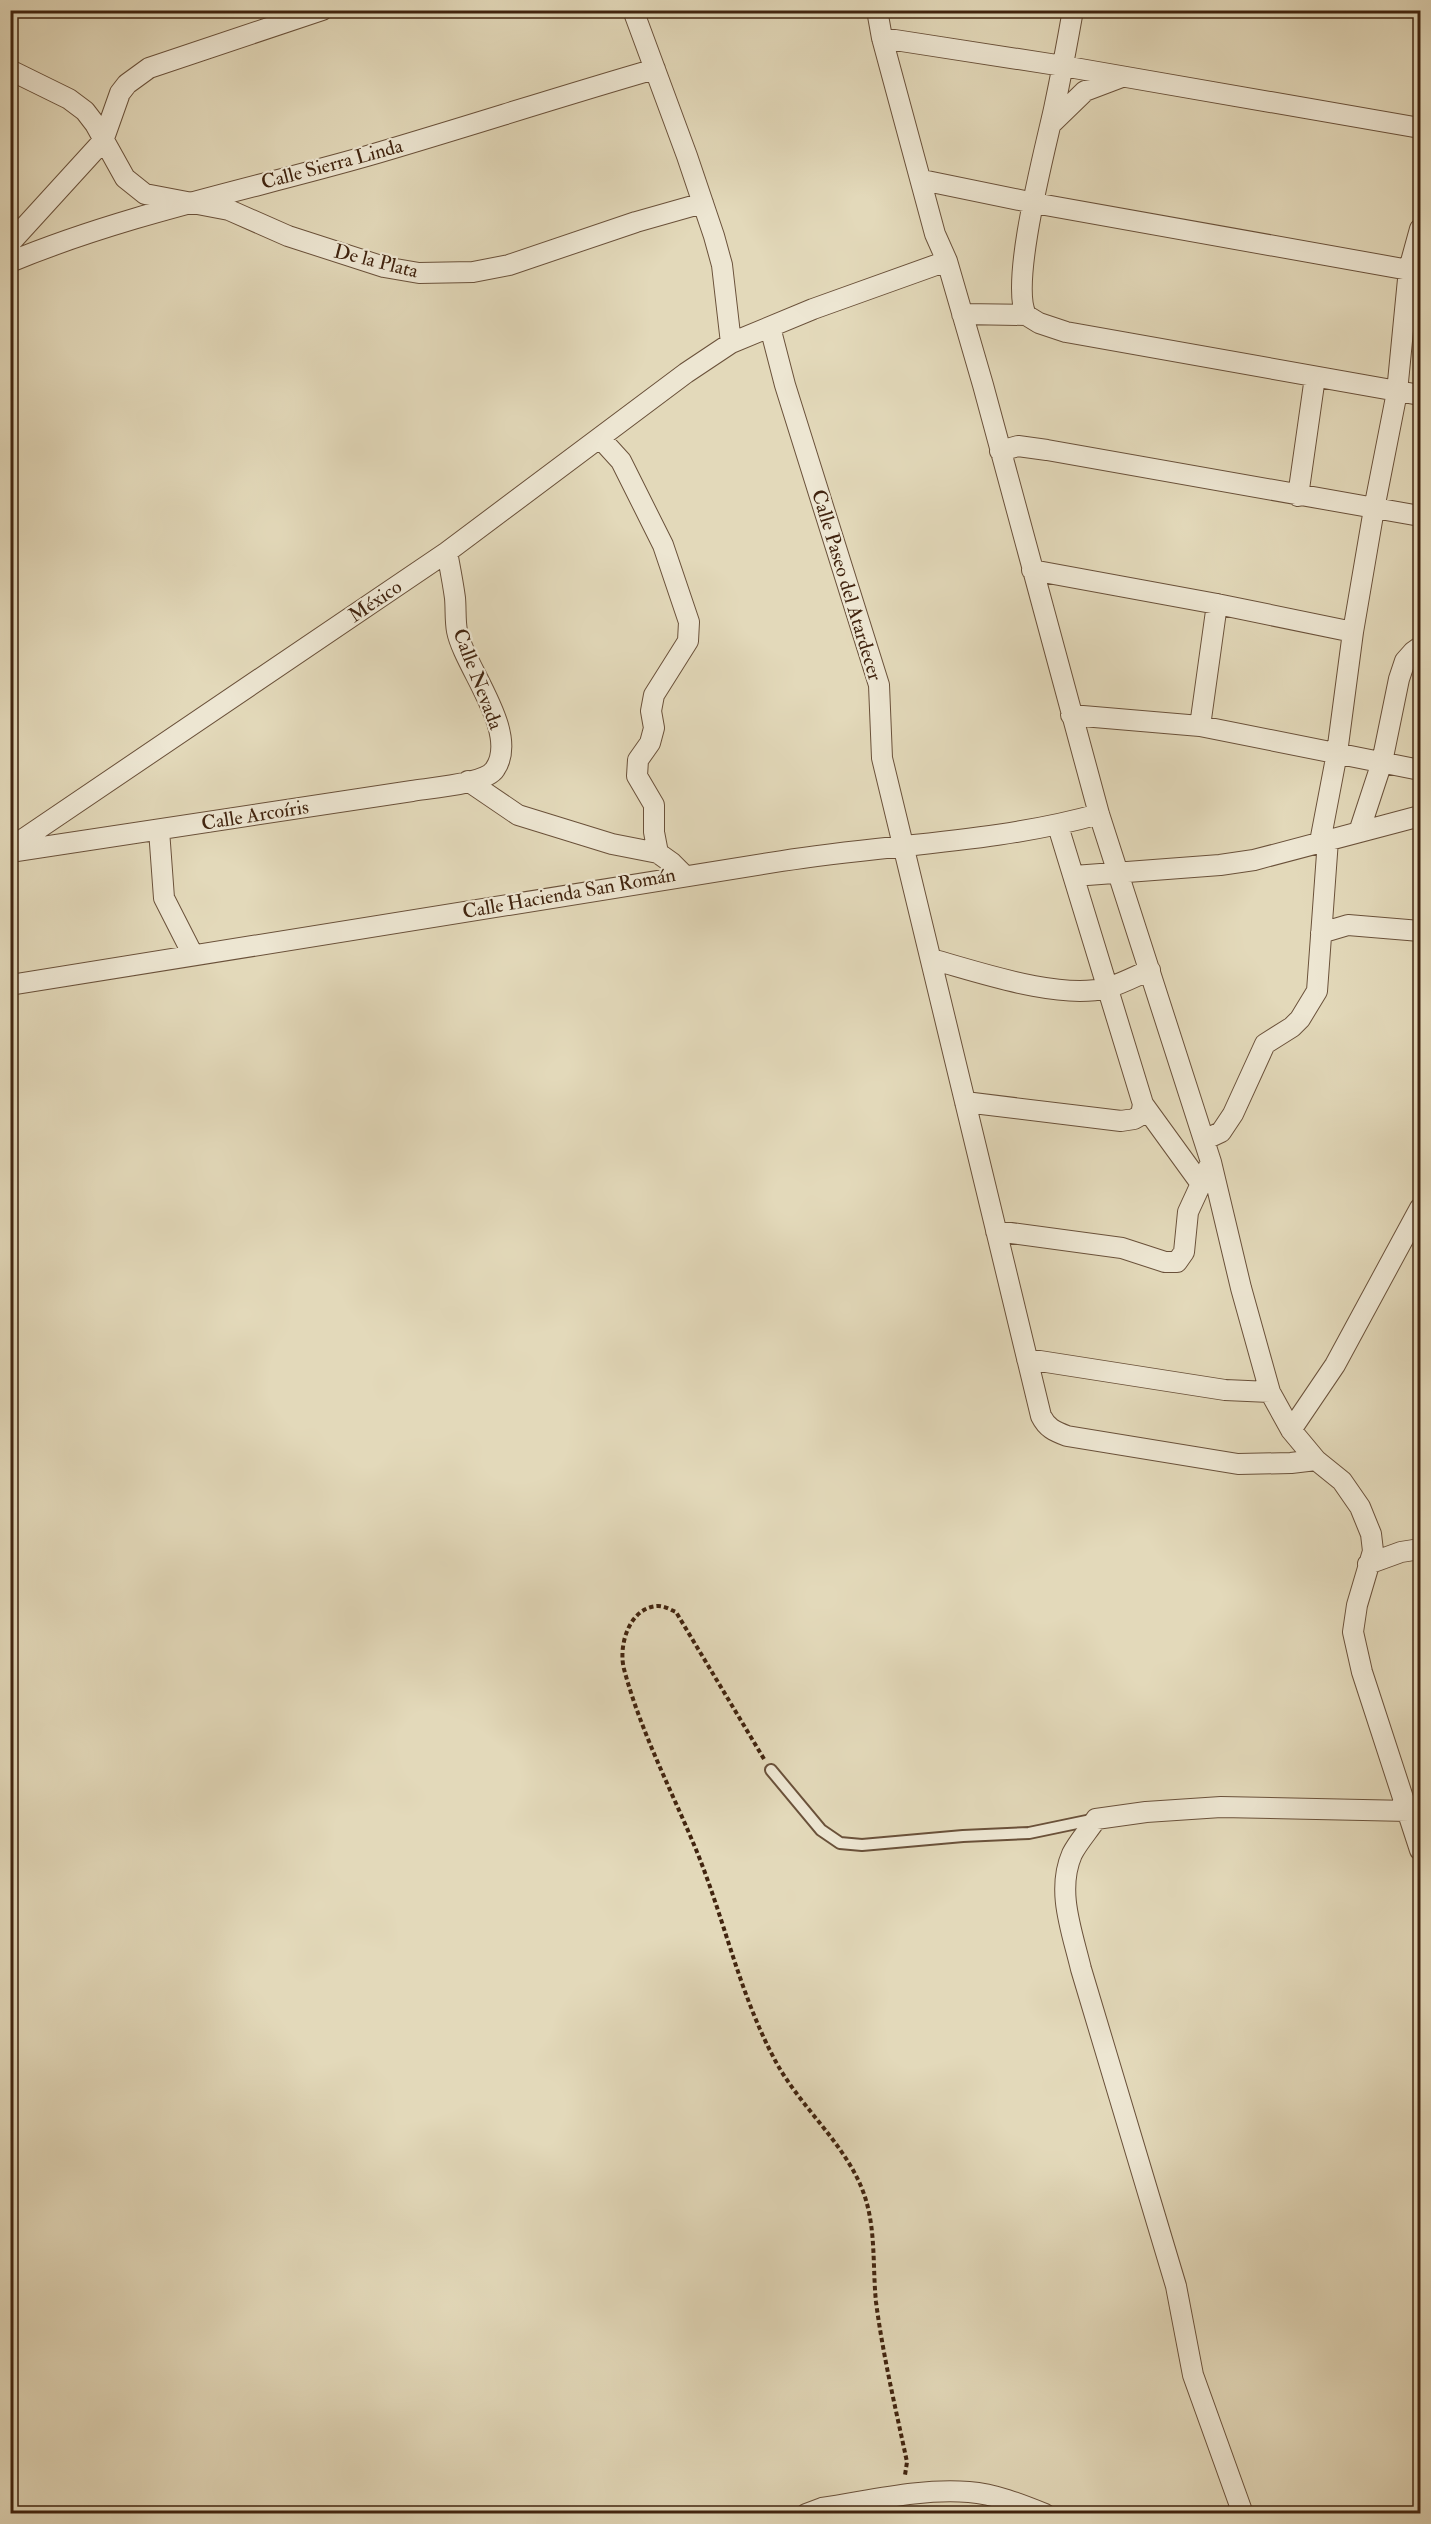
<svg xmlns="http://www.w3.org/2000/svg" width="1431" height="2524" viewBox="0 0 1431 2524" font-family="'IM FELL Double Pica',serif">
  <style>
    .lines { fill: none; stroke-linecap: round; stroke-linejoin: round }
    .service-casing { stroke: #6a513a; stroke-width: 14 }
    .minor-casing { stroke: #6a513a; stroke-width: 22 }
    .path { stroke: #41240f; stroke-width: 4; stroke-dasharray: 4.5 3; stroke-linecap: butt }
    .service { stroke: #ede6d2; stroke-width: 10 }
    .minor { stroke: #ede6d2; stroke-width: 20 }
    .labels { text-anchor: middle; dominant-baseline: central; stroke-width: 4.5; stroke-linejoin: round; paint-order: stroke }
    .street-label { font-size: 20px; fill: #41240f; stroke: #ede6d2 }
  </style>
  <rect width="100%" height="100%" fill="#e3d9ba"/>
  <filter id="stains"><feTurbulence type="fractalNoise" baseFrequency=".00333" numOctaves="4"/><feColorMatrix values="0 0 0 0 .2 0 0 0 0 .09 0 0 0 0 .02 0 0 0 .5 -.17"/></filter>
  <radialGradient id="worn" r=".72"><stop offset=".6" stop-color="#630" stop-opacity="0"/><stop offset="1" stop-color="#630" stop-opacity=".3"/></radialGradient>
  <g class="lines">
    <g class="service-casing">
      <path id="service" d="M771 1770 821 1830 840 1843 862 1845 963 1836 1029 1833 1096 1819"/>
    </g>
    <g class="minor-casing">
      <path id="minor" d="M633 10 687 156 714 236 722 265 731 343
        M877 10 882 38 935 234 947 261 983 385 1099 814 1211 1162 1241 1288 1270 1392 1291 1430 1316 1460 1342 1481 1360 1507 1371 1534 1373 1551 1357 1605 1353 1632 1362 1672 1420 1850
        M882 38 1063 66 1420 128
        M10 70 69 99 85 111 95 124 125 178 145 194 229 210 288 236 384 267 419 273 473 272 509 265 636 222 703 203
        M1051 124 1085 91 1122 77
        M922 180 1034 203 1420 272
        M10 243 103 141 120 93 127 84 149 68 322 10
        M10 262C126 214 248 190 367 156 463 128 558 97 655 69
        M962 314 1026 315 1039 323 1066 332 1420 395
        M1026 315C1010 282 1045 150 1054 109 1061 76 1067 44 1073 10
        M770 327 785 385 879 685 882 758 1041 1416C1047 1428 1054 1431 1067 1436L1238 1464 1291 1463 1316 1460
        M601 439 621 461 663 545 689 622 688 641 654 695 651 711 654 728 650 743 638 760 637 776 654 805V832L658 853 672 863 685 876
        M1000 451 1018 446 1047 450 1420 516
        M1298 496 1315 377
        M1032 570 1217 604 1353 632
        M1071 715 1200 726 1420 770
        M1200 726 1217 604
        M468 781 518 815 612 844 658 853
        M159 830 164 898 193 955
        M1359 832 1382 762 1399 679 1405 661 1413 652 1420 647
        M1320 842 1337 753 1353 632 1374 509 1397 392 1409 269 1420 229
        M10 848 447 552 686 373 731 343 813 309 947 261
        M10 852 412 791C430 788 486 784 495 769 520 732 464 667 457 631 455 620 456 609 455 598 453 583 450 568 447 552
        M1074 876 1220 865 1254 860 1420 816
        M1321 933 1348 925 1420 931
        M931 959C979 972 1058 1000 1107 988 1121 984 1136 976 1150 970
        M10 985C268 943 525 902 782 861 888 844 996 843 1099 814
        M965 1102 1121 1121 1134 1119 1141 1115 1143 1104 1058 826
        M1143 1104 1201 1184
        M1204 1140 1221 1132 1233 1114 1265 1044 1292 1027 1300 1019 1317 991 1328 840
        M996 1231 1122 1248 1165 1262H1177L1184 1252 1188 1212 1211 1162
        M1027 1359 1225 1390 1270 1392
        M1291 1430 1335 1365 1420 1208
        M1368 1564 1401 1552 1420 1549
        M806 2514 822 2508C870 2501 920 2488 969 2492 995 2494 1020 2504 1045 2514
        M1243 2514 1193 2375 1176 2286 1081 1969C1072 1931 1056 1891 1072 1854 1078 1842 1089 1830 1096 1819L1146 1812 1221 1807 1409 1811 1420 1815"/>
    </g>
    <path class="path" d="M764 1759 676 1612C671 1610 665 1606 658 1606 629 1607 618 1646 624 1669 641 1733 672 1791 697 1852 725 1921 740 1996 776 2062 800 2106 840 2139 860 2184 877 2222 872 2262 876 2302 883 2356 896 2410 907 2462L905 2475"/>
    <use href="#service" class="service"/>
    <use href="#minor" class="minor"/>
  </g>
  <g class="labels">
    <g class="street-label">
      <text transform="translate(332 164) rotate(-15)">Calle Sierra Linda</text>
      <text transform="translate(376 261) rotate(14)">De la Plata</text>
      <text transform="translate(847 585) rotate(73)">Calle Paseo del Atardecer</text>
      <text transform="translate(375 601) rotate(-34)">México</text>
      <text transform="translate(478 679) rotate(69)">Calle Nevada</text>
      <text transform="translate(255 815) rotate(-9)">Calle Arcoíris</text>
      <text transform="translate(569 893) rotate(-10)">Calle Hacienda San Román</text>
    </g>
  </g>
  <rect width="1431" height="2524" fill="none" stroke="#e3d9ba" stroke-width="36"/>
  <rect x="12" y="12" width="1407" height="2500" fill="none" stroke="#41240f" stroke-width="3"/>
  <rect x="18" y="18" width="1395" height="2488" fill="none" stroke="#41240f" stroke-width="1.5"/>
  <rect width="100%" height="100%" filter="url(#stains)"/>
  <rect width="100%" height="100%" fill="url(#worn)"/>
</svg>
